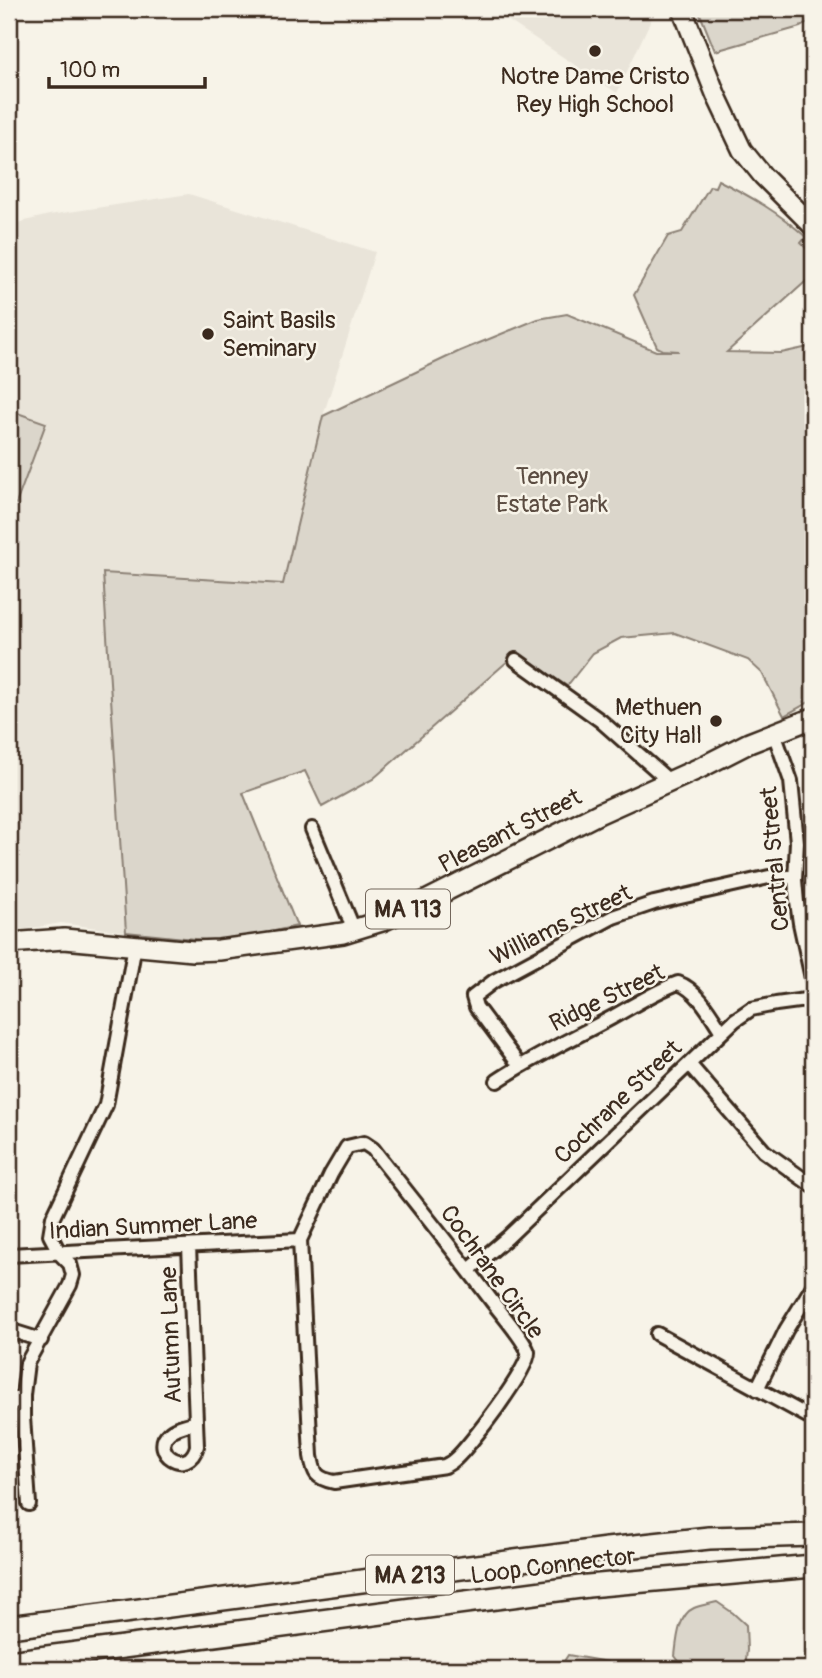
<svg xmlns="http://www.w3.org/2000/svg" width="822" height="1678" viewBox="0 0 822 1678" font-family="Pangolin,sans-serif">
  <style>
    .built { fill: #e9e4d9 }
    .green { fill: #dbd6cb; stroke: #8b8074; stroke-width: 2 }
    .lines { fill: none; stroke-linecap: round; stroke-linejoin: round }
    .minor-casing { stroke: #3b2a1e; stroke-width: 18 }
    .secondary-casing { stroke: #3b2a1e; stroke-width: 23 }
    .primary-casing { stroke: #3b2a1e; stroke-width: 24 }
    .motorway-casing { stroke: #3b2a1e; stroke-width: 26 }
    .minor { stroke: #f7f3e8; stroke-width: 12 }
    .secondary { stroke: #f7f3e8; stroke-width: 18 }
    .primary { stroke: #f7f3e8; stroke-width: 19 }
    .motorway { stroke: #f7f3e8; stroke-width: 21 }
    .poi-dot { fill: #3b2a1e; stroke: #f7f3e8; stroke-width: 2.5 }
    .labels { text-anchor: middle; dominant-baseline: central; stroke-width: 5; stroke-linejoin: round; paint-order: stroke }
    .shield { fill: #f7f3e8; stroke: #73665b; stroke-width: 2 }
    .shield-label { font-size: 23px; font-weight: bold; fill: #3b2a1e }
    .poi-label { font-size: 24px; fill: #3b2a1e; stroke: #f7f3e8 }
    .park-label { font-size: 24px; fill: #5b4c41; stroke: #f7f3e8 }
    .street-label { font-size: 24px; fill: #3b2a1e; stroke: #f7f3e8 }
  </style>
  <rect width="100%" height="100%" fill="#f7f3e8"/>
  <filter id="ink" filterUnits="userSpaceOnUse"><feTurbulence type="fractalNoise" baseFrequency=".0143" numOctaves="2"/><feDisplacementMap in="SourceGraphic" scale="14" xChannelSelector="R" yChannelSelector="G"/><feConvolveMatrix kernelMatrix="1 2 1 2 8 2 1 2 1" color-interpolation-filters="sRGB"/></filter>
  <g filter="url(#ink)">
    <path class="built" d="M491 9H656L617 93Z
      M189 194 375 252 323 416 284 589 103 573 126 932 61 923 9 932V225L49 215Z"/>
    <path class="green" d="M698 9H813V20L800 27 715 51Z
      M718 180C752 197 778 212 806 237L801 243 813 255V275L727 352 781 353 813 346V700L784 716 762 673 748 660 675 633 621 638 593 653 567 686 517 653 373 779 322 807 305 771 243 793 297 926 224 942 126 932 103 573 283 584 323 416 460 351 538 319 567 314 656 351H679L663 350 657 347 634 295 668 236 682 232 710 186 715 187Z
      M9 410 46 423 16 504 9 501Z
      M717 1602 733 1613 746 1625 747 1650 745 1669H685L675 1656C677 1640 678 1615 694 1608 701 1605 710 1604 717 1602Z
      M568 1655 607 1662 616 1669H559Z"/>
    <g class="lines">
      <g class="minor-casing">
        <path id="minor" d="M516 660 601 721 669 781
          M774 733 791 781 797 842 795 880 797 902 800 923 813 983
          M312 829 354 930
          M689 1064 764 1151 813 1186
          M520 1066 476 1007 473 997 494 981 613 917 654 903 769 877H795
          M497 1081C533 1057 572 1039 611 1018 633 1006 654 992 678 983 698 990 711 1015 722 1032
          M364 1143 373 1149C412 1199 453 1249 491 1300 500 1312 524 1339 528 1352 532 1365 467 1450 454 1460 451 1463 448 1464 445 1466L334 1482C316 1478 314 1474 311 1456L300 1240 331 1174 347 1147Z
          M189 1246 197 1446C188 1479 149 1451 169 1433 175 1427 187 1425 196 1422
          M9 1255 300 1240
          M469 1270 507 1238 735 1020 751 1009 776 1004 813 999
          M9 1330 41 1340
          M657 1334 813 1419
          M757 1389 786 1330 813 1286
          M9 1405 23 1395
          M29 1504 23 1417V1395L27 1363 70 1285 73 1275 70 1264 60 1254 50 1235 53 1217 106 1105 135 945"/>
      </g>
      <g class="secondary-casing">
        <path id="secondary" d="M682 9 716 95 742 150 763 176 813 226"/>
      </g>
      <g class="primary-casing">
        <path id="primary" d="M9 943 64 939 193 951 219 950 343 933 382 921 424 902 600 813 700 768 749 743 813 718"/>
      </g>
      <g class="motorway-casing">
        <path id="motorway" d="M9 1627 607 1549 709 1538 813 1535
          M9 1662 588 1586 813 1566"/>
      </g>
      <use href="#minor" class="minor"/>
      <use href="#secondary" class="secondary"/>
      <use href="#primary" class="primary"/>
      <use href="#motorway" class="motorway"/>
    </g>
  </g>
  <g class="poi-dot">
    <circle cx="595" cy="51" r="7"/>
    <circle cx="208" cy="334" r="7"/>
    <circle cx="716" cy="721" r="7"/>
  </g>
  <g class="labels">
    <g class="shield">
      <rect x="366" y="889.5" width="84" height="39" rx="5"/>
      <rect x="366" y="1555.5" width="88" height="39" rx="5"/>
    </g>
    <g class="shield-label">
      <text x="408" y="909">MA 113</text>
      <text x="410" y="1575">MA 213</text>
    </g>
    <g class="poi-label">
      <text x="595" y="76">Notre Dame Cristo<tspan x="595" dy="28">Rey High School</tspan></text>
      <text x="222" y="320" text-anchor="start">Saint Basils<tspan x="222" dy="28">Seminary</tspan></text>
      <text x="702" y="707" text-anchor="end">Methuen<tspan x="702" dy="28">City Hall</tspan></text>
    </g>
    <g class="park-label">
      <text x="552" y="476">Tenney<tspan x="552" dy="28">Estate Park</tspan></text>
    </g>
    <g class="street-label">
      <text transform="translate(510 831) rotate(-27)">Pleasant Street</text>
      <text transform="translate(775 859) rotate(-95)">Central Street</text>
      <text transform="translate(561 925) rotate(-26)">Williams Street</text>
      <text transform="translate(607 998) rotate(-26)">Ridge Street</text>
      <text transform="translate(618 1102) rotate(-44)">Cochrane Street</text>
      <text transform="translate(153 1226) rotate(-3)">Indian Summer Lane</text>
      <text transform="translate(492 1272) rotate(54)">Cochrane Circle</text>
      <text transform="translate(171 1335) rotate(-92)">Autumn Lane</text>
      <text transform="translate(553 1566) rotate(-7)">Loop Connector</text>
    </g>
  </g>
  <rect width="822" height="1678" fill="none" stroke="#f7f3e8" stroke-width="35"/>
  <rect x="18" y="18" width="787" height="1643" fill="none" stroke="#3b2a1e" stroke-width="2.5" filter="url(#ink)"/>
  <path d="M49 77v10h156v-10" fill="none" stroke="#3b2a1e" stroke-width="3.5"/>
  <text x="60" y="77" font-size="21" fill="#3b2a1e" stroke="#f7f3e8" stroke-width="5" paint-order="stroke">100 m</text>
</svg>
